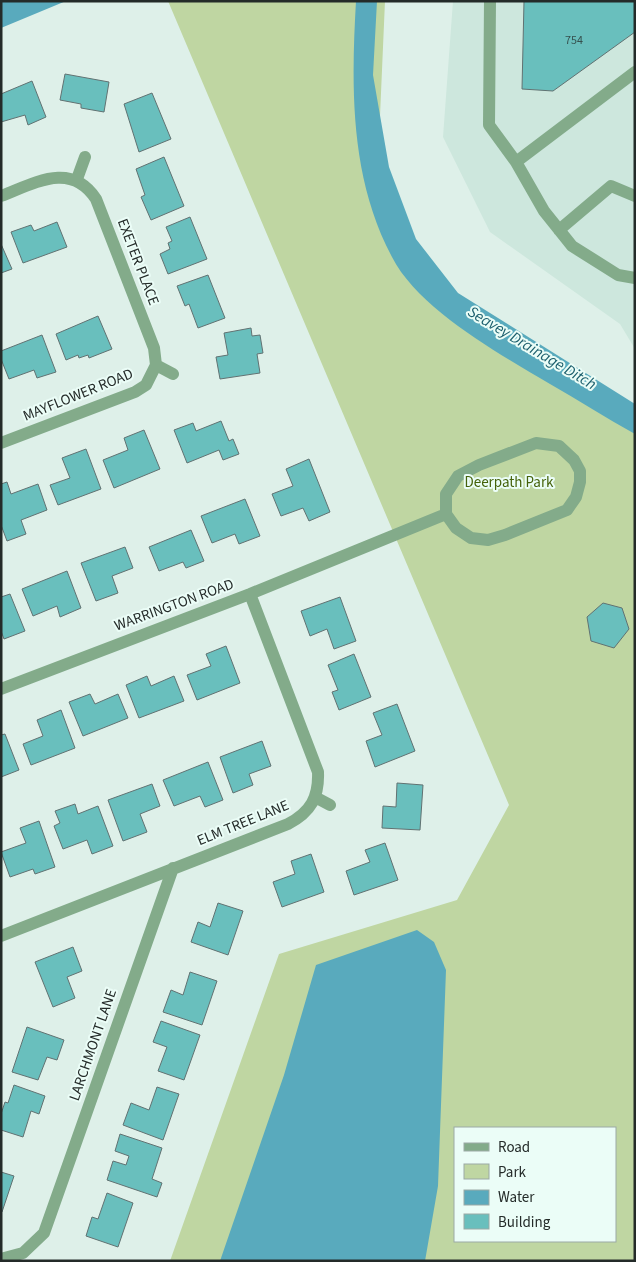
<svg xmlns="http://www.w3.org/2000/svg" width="636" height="1262" viewBox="0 0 636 1262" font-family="'Source Sans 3',sans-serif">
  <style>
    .built { fill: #cde7dd }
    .green { fill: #bfd6a2; fill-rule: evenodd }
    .water { fill: #59aabd }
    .building { fill: #69bfbd; stroke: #617272 }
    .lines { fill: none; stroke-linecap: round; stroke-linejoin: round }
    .minor { stroke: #83ab8a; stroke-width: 12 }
    .labels { text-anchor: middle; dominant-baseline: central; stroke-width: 4; stroke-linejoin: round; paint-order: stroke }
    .number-label { font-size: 12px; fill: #35504e }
    .street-label { font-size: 15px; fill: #242b29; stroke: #ebfdf7 }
    .park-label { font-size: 15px; fill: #45620a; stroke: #ebfdf7 }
    .water-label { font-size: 16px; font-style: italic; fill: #1c5f6d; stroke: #ebfdf7 }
  </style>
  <rect width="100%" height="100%" fill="#def0e9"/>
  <path class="built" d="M453 1H635V349L620 324 490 232 443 137Z"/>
  <path class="green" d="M168 1H385L378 162 407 248 454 304 635 408V1261H170L279 954 457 900 509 805ZM455 1128H615V1241H455Z"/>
  <path class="water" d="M1 1H66L1 28Z
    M356 1H377L373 75 389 167 416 239 458 293 635 404V434C606 418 578 400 550 384 500 354 419 310 392 257 350 178 351 88 356 1Z
    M417 930 434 942 446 970 438 1186 425 1261H220L284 1075 316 965Z"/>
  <path class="building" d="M524 1H635V32L553 91 522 89Z
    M65 74 109 82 104 112 81 108V104L60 100Z
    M32 81 46 117 28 125 25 115 1 122V94Z
    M152 93 171 139 139 152 124 104Z
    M164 157 184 206 151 220 141 197 145 195 136 169Z
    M190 217 207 259 168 274 160 254 170 249 168 243 172 241 166 227Z
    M57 222 67 247 23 263 11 232 31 225 34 231Z
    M1 244 12 269 1 273Z
    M208 275 225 318 198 328 189 304 185 306 177 286Z
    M98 316 112 349 89 358 88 355 79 358 78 355 66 360 56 334Z
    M251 328 252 336 260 335 263 353 257 354 260 373 220 379 216 357 228 355 224 333Z
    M42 335 56 372 37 378 34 370 9 379 1 359V351Z
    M221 421 229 441 233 439 239 454 223 460 219 450 187 463 174 430 193 423 196 431Z
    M144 430 160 469 114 488 103 460 128 450 124 438Z
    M86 449 101 489 58 505 50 485 70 478 62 458Z
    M309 459 330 512 309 521 303 508 281 516 272 494 293 486 286 469Z
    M7 482 11 494 38 484 47 510 21 520 26 534 7 541 1 525V484Z
    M245 499 260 536 239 544 235 534 212 543 201 516Z
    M191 530 204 561 186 568 183 562 159 571 149 547Z
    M125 547 133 568 112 576 118 593 96 601 81 563Z
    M67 571 81 608 60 617 57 606 33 616 22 589Z
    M10 594 25 631 4 639 1 631V597Z
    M340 597 356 641 334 649 327 629 310 636 301 611Z
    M603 603 622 608 629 629 614 648 591 641 587 617Z
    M226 646 240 683 197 700 187 675 211 666 206 654Z
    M354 654 371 697 339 710 332 692 338 690 328 665Z
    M147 676 151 686 174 676 184 701 139 718 126 685Z
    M90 694 95 704 118 694 128 718 83 736 69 702Z
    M397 704 415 751 375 767 366 741 382 735 373 713Z
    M61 710 75 748 31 765 23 744 43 736 37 720Z
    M5 734 19 770 1 777V735Z
    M262 741 271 766 249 774 253 785 233 793 220 757Z
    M208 762 223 800 205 807 200 796 174 806 163 780Z
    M397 783 423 785 420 830 382 828 383 806 396 807Z
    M152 784 160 806 140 814 147 832 123 841 108 800Z
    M75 804 78 814 98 806 113 846 92 854 87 840 63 849 54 826 60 823 55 811Z
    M39 821 55 867 35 874 33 869 10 877 1 852 26 843 20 828Z
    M385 843 398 880 354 895 346 871 370 862 365 850Z
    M311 854 324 892 282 907 273 882 295 874 291 861Z
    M218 903 243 911 228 955 191 942 198 922 210 927Z
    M73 947 82 971 67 977 75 998 53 1007 35 962Z
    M190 972 217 981 202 1025 163 1012 171 990 183 995Z
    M161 1021 200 1035 184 1080 158 1071 167 1047 153 1042Z
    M27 1027 64 1040 57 1060 47 1057 38 1080 12 1072Z
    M14 1085 45 1096 39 1114 31 1111 23 1137 1 1130V1114L5 1102 8 1103Z
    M157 1087 179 1094 163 1140 123 1125 131 1103 149 1110Z
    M120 1134 162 1148 152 1179 162 1183 157 1197 107 1180 113 1161 126 1165 129 1156 115 1151Z
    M1 1172 14 1176 2 1212H1Z
    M107 1193 133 1203 118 1247 86 1236 92 1217 98 1219Z"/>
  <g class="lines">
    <path class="minor" d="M490 1 489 125 516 162 544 211 572 246 618 275 635 278
      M516 162 635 72
      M77 179 85 157
      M1 196C35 183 71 161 96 199L154 348 156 365
      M559 230 611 186 635 196
      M156 365 173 374
      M1 443 135 392 146 385 156 365
      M1 689 250 594 446 514V494L458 476 479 465 536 443 559 446 574 460 580 471V482L576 497 567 510 505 535 488 540 471 538 456 528 446 514
      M315 797 330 805
      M1 936 288 824C311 812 319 797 318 772L250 594
      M1 1259 23 1253 44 1233 173 868"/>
  </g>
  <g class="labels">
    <g class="number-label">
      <text x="574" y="40">754</text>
    </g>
    <g class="street-label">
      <text transform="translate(138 262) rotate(69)">EXETER PLACE</text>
      <text transform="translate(78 395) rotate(-22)">MAYFLOWER ROAD</text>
      <text transform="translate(174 605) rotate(-20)">WARRINGTON ROAD</text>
      <text transform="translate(243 823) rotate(-22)">ELM TREE LANE</text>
      <text transform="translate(93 1045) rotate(-71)">LARCHMONT LANE</text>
    </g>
    <g class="park-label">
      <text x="509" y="482">Deerpath Park</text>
    </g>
    <g class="water-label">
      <text transform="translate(532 348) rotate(31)">Seavey Drainage Ditch</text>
    </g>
  </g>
  <rect width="636" height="1262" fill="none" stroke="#242b29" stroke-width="5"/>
  <rect x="454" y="1127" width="162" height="115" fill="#ebfdf7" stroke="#9ba9a5"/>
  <rect x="464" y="1143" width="25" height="8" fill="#83ab8a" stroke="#9ba9a5"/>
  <text x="498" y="1152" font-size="15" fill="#242b29">Road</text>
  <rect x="464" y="1164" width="25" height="15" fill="#bfd6a2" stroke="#9ba9a5"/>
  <text x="498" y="1177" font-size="15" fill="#242b29">Park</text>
  <rect x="464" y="1190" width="25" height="15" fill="#59aabd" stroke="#9ba9a5"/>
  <text x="498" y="1202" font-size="15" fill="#242b29">Water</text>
  <rect x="464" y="1214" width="25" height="15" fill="#69bfbd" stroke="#9ba9a5"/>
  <text x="498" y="1227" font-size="15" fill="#242b29">Building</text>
</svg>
